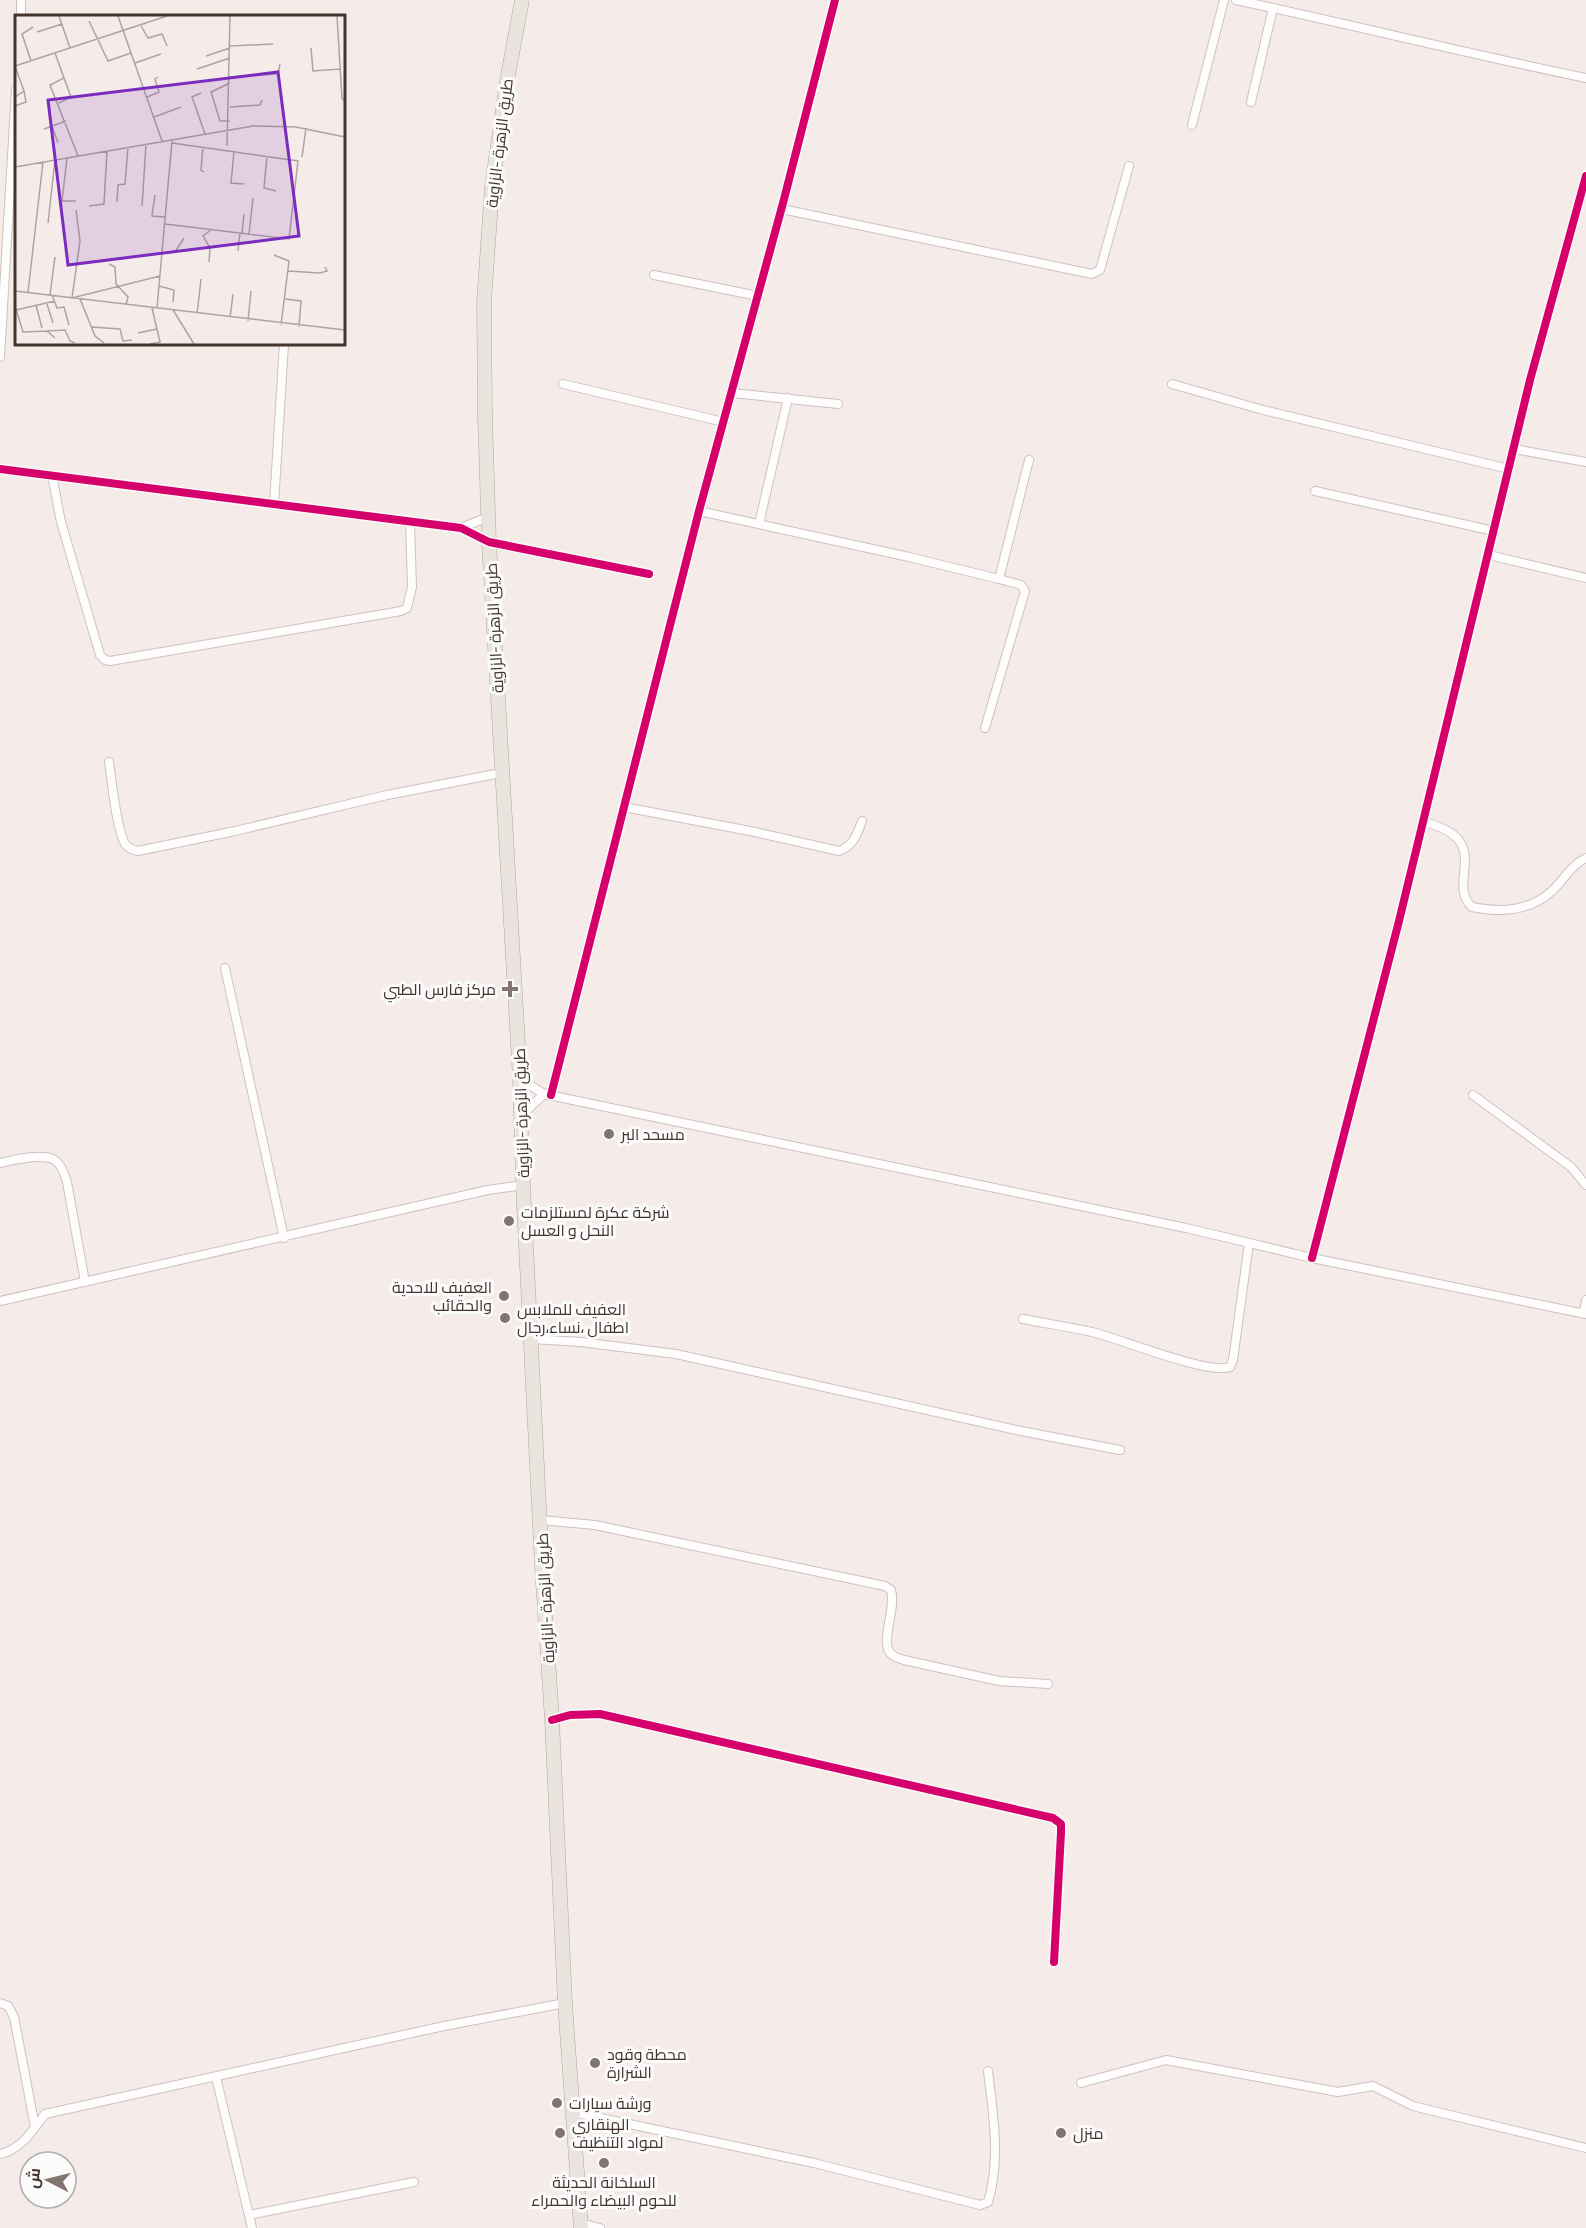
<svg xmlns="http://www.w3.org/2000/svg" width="1586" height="2228" viewBox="0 0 1586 2228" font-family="Manrope,Cairo,sans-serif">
	<rect width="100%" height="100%" fill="#f5ece9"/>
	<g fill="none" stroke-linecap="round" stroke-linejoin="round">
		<defs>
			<g id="street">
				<path d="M1236,0C1353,25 1469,54 1586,78"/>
				<path d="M21,16V0"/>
				<path d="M1251,102L1273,8"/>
				<path d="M1192,125L1224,0"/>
				<path d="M782,209L1092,274L1100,270L1129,166"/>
				<path d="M654,275L758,296"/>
				<path d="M0,357L16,89"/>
				<path d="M563,384L724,422"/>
				<path d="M1172,384L1263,410L1509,469"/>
				<path d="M732,393L838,404"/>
				<path d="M1514,449L1586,462"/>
				<path d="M0,469L461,528L489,542L649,574"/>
				<path d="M52,475L61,522L100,655L105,660L110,661L401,611L407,608L412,587L410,521"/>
				<path d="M1315,491L1494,531"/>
				<path d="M274,504L284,344"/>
				<path d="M699,511L909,557L999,579L1029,460"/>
				<path d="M759,524L788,398"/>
				<path d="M461,528L488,517"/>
				<path d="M1489,555L1586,578"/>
				<path d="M985,728L1025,591L1021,585L999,579"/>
				<path d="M109,762C112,782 116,827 125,844C128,848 133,850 138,851L235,831L387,795L501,773"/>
				<path d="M624,807L750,831L839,851C853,846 857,835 862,821"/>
				<path d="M1424,822C1496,840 1445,882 1472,907C1501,913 1530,911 1552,891C1564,880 1571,865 1586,858"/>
				<path d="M225,968L284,1238"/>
				<path d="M520,1079L544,1094L1186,1228L1312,1258L1586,1314"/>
				<path d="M551,1095L699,511L783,203L835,0"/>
				<path d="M1473,1095L1571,1167L1586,1185"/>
				<path d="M521,1116L544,1094"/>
				<path d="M0,1163C13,1160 45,1152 56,1161C62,1166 65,1175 67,1182L85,1282"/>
				<path d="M1312,1258L1399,921L1530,380L1586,176"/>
				<path d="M0,1301L488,1190L523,1185"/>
				<path d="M1584,1313L1586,1300"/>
				<path d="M1023,1319C1047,1324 1072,1327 1096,1333C1122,1340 1210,1375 1230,1367L1233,1360L1249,1243"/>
				<path d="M532,1339L581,1342L676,1354L1021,1431L1120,1450"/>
				<path d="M541,1520L595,1525L885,1586L891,1590C896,1608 883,1634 888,1649C890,1656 898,1658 904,1660L999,1681L1048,1684"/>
				<path d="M552,1720L570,1715L600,1714L1053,1818L1061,1824V1833L1054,1962"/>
				<path d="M0,2003L8,2006L14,2017L35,2127"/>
				<path d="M216,2077L252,2228"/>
				<path d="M1081,2083L1166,2060L1338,2092L1373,2086L1413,2106L1586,2148"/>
				<path d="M572,2112L814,2163L980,2205L988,2202C1001,2159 993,2114 988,2071"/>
				<path d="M0,2154C21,2150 33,2130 45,2114L444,2026L565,2003"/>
				<path d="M249,2215L414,2182"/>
				<path d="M581,2223L600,2228"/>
			</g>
			<path id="primary" d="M522,0L507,81L492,187L484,302L485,416L489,542L520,1079L523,1185L542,1567L552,1720L565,2003L581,2228"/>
		</defs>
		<use href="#street" stroke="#cdc2be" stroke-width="10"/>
		<use href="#primary" stroke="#b4a59a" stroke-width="15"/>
		<use href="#street" stroke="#fefcfc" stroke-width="8"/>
		<use href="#primary" stroke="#eae4de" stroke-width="14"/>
		<defs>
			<g id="cycleway">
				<path d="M0,469L461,528L489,542L649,574"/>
				<path d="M551,1095L699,511L783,203L835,0"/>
				<path d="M1312,1258L1399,921L1530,380L1586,176"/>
				<path d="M552,1720L570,1715L600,1714L1053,1818L1061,1824V1833L1054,1962"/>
			</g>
		</defs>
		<use href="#cycleway" stroke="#fbfbfb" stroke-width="11"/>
		<use href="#cycleway" stroke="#d6006c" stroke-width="8"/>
	</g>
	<g fill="#827570" stroke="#fbfbfb" stroke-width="2">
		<path d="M507 980h6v6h6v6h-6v6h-6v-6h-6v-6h6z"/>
		<circle cx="609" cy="1134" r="6"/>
		<circle cx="509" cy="1221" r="6"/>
		<circle cx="504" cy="1296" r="6"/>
		<circle cx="505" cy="1318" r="6"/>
		<circle cx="595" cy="2063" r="6"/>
		<circle cx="557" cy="2103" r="6"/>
		<circle cx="560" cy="2133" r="6"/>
		<circle cx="1061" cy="2133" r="6"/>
		<circle cx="604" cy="2163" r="6"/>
	</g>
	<g text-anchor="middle" stroke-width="6" stroke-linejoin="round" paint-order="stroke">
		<g font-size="16" fill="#44352f" stroke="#fbfbfb">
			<text transform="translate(499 143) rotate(-83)" y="6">طريق الزهرة -الزاوية</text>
			<text transform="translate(494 628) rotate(-93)" y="6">طريق الزهرة -الزاوية</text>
			<text transform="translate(521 1113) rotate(-92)" y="6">طريق الزهرة -الزاوية</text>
			<text transform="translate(545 1598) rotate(-93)" y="6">طريق الزهرة -الزاوية</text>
		</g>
		<g font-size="16" fill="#44352f" stroke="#fbfbfb" text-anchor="start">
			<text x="496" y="995" text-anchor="end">مركز فارس الطبي</text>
			<text x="621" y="1140">مسحد البر</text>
			<text x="521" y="1218">شركة عكرة لمستلزمات<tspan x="521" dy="18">النحل و العسل</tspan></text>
			<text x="492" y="1293" text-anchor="end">العفيف للاحدية<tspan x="492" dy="18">والحقائب</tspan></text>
			<text x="517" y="1315">العفيف للملابس<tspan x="517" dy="18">اطفال ،نساء،رجال</tspan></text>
			<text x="607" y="2060">محطة وقود<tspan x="607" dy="18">الشرارة</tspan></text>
			<text x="569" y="2109">ورشة سيارات</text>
			<text x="572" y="2130">الهنقاري<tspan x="572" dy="18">لمواد التنظيف</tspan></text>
			<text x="1073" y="2139">منزل</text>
			<text x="604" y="2188" text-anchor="middle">السلخانة الحديثة<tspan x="604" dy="18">للحوم البيضاء والحمراء</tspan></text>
		</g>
	</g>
	<g transform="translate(15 15)">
		<rect width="330" height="330" fill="#f5ece9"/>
		<path fill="none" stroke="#aea39f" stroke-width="1.5" d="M44,1L55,33M103,1L147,126M322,1L327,84L330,85M74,6L93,46L116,38M125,9L133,23L147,19L152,31M22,17L47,9M215,31L258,29M296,33L298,56L325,54M40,38L49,63L35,70L63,141M191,41L215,33M16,46L7,19L18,12M120,48L146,39M0,51L152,1M0,51L9,76L0,82M182,54L215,43M215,62L263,59L265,49M186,78L177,82L190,119M132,82L144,77L140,64L143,62M44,88L56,82L49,63M0,91L11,87L9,76M215,92L245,90L247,85M139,102L166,92M215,106H205L196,77L215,68M37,111L43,128M29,114L51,106M0,118V137M212,131L215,1M188,132L186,155L189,157M219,136L216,168L229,169M252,141L249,173L261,176M287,142L291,113M52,143L47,186H61M0,152L238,111L281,112L330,122M140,180L137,201L151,202M102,187L103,170L110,169L113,132M74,191L89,189L92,136M127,191L131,129M61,195L65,226L57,283L145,261M33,208L40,145M150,209L274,224L283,146L157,128M227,218L229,199M234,219L238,183M223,236L225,218M148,238L160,237L169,223M259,240L274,246L266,310M194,247L195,233L188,221L196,215M94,249L100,252L101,269L113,282L111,290M273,256L305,258L312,256L310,252M144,271L159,275L158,287M0,276L330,315M13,277L28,147M35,280L40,242M37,280L42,293L49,292L54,310M65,284L80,321L89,328M270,284L286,286L284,312M32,289L38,308M21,290L27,313M0,291L8,317L32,316L40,323M142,293L157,126M1,295L40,286M158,295L179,329M182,299L186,264M215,303L218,279M233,306L236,276M77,312L105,314L108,326L117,325M32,316L50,315L55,326L60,328M123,318L142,314M135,329L145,327L137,293"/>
		<path fill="#7b2cbf" fill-opacity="0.15" stroke="#7b2cbf" stroke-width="3" d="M263,57L284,221L53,250L33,85Z"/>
		<rect width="330" height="330" fill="none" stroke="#44352f" stroke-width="3"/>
	</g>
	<g transform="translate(48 2180) rotate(277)"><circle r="28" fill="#fbfbfb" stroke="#b2aca9" stroke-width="1.5"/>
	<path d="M0-4.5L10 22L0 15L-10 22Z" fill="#827570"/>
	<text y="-9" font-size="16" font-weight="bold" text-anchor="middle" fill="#44352f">ش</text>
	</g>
</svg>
